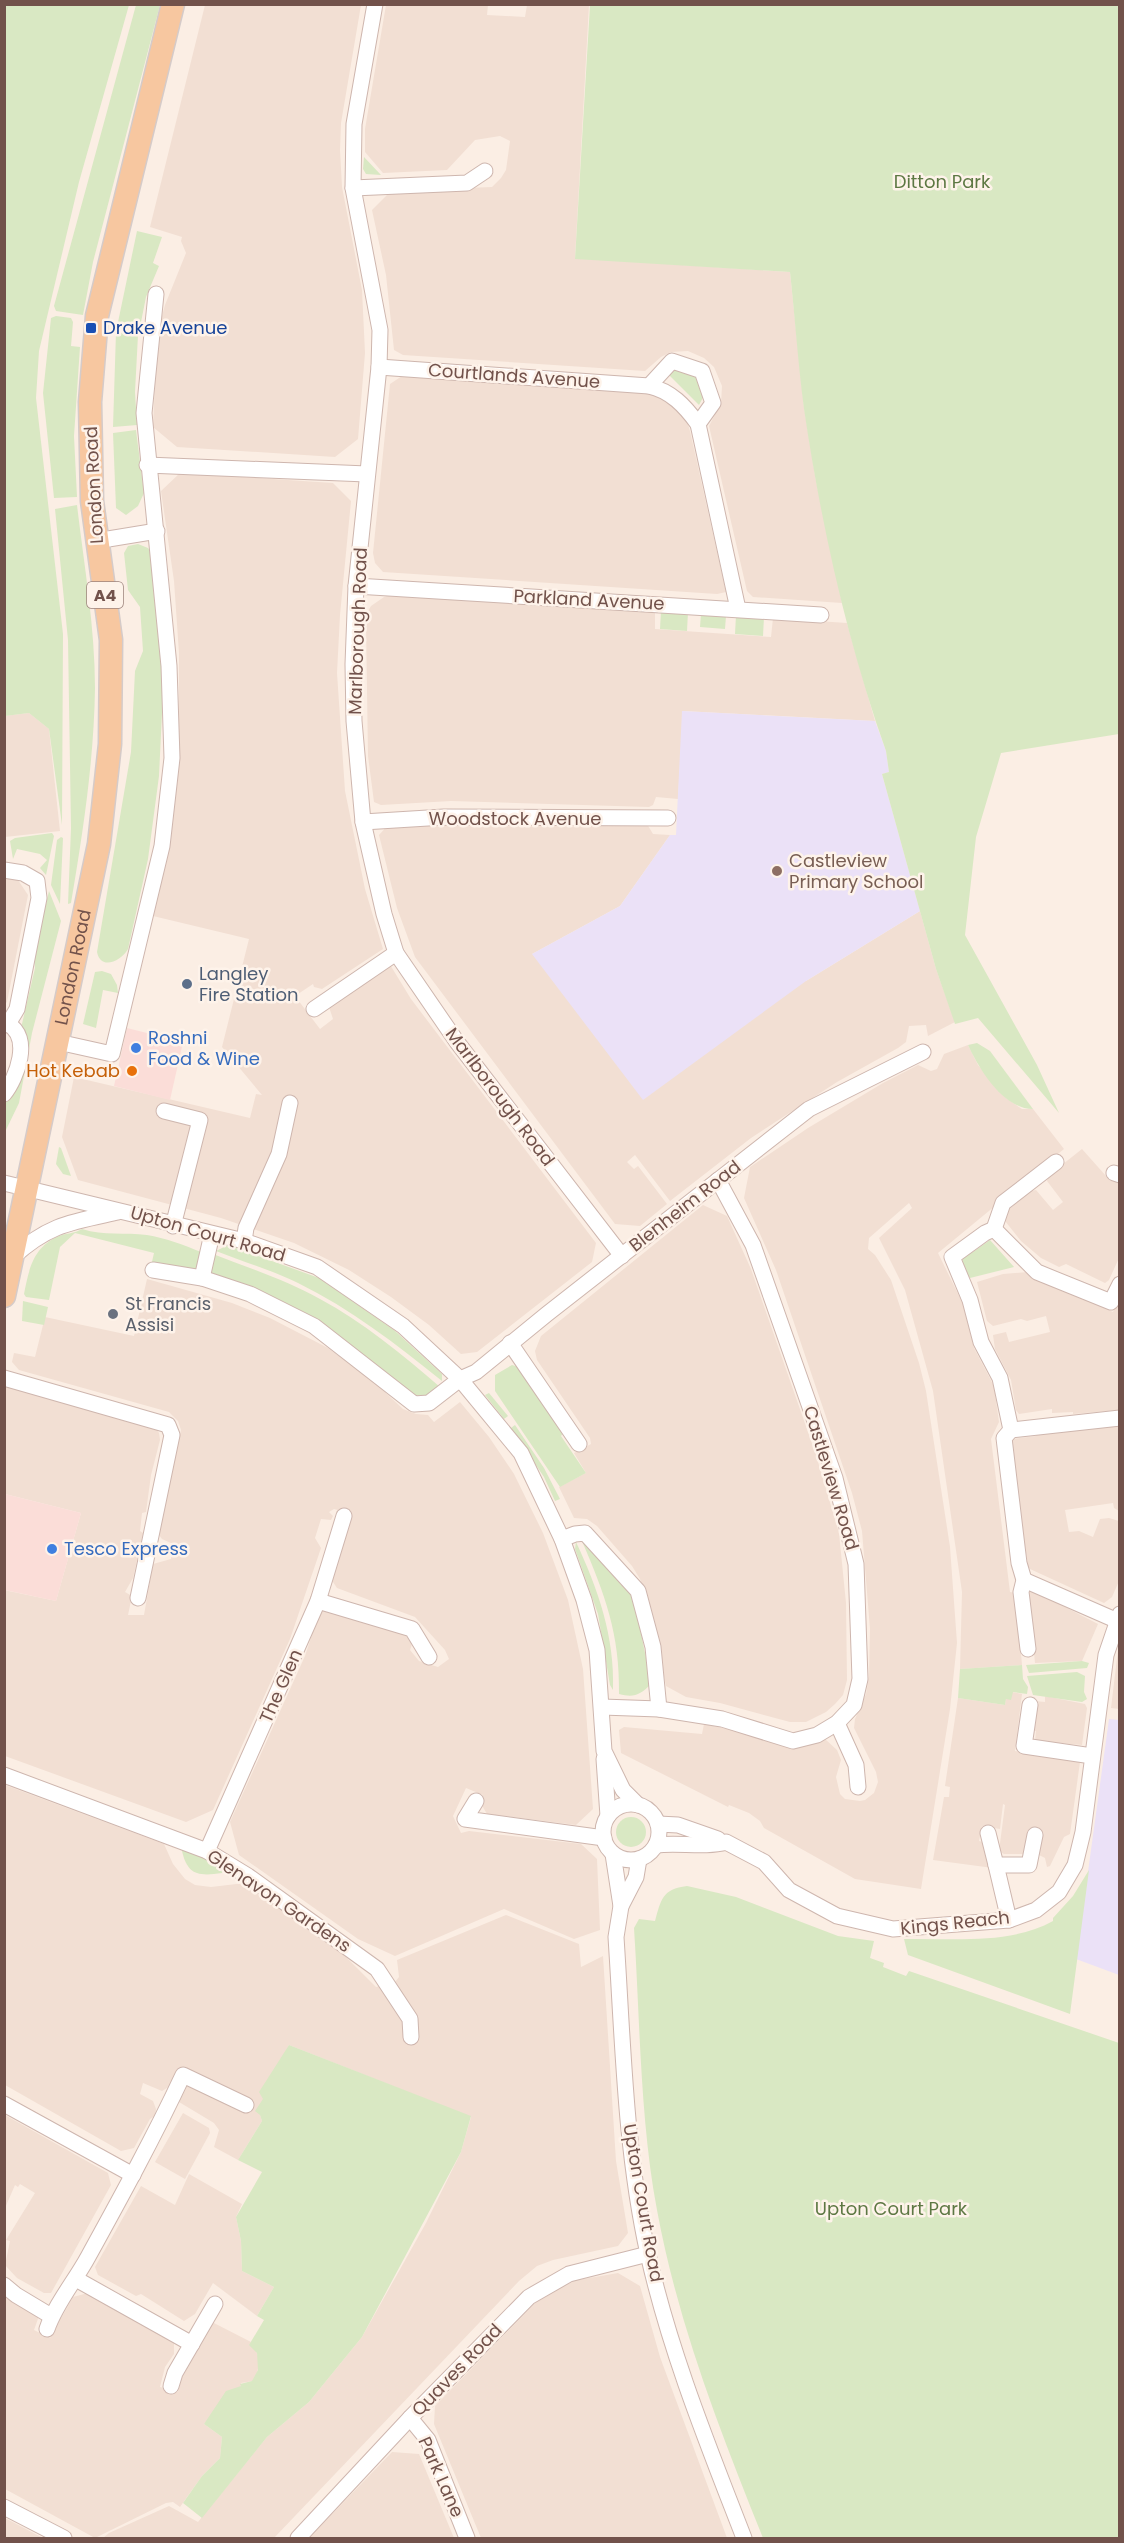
<svg xmlns="http://www.w3.org/2000/svg" width="1124" height="2543" viewBox="0 0 1124 2543" font-family="Poppins,sans-serif">
	<rect width="100%" height="100%" fill="#fbeee4"/>
	<g fill="#f2dfd3">
		<path d="M205,5H361L341,123L340,150L342,187L362,290L365,353L358,439L335,457L177,447L153,427L157,335L165,305L186,253L181,241L182,237L150,227Z"/>
		<path d="M386,5H488L487,15L525,17L527,5H589L575,258L790,272L804,407L816,481L842,603L753,597L747,591L709,426L721,403L722,386L714,367L704,358L688,351L671,352L661,357L645,371L403,355L394,350L386,275L372,210L391,191L492,187L501,178L506,170L510,141L500,136L475,140L447,170L383,173L365,152V129Z"/>
		<path d="M402,376L651,392L671,400L687,421L690,431L726,592L717,594L383,572L375,563L373,553L390,384Z"/>
		<path d="M180,473L333,483L351,501L340,615L337,673L345,791L365,889L383,949L322,989L314,987L313,984L295,996L320,1029L333,1019L329,1007L389,963L411,999L596,1243L592,1262L477,1352L461,1354L429,1325L391,1297L349,1270L294,1243L221,1218L78,1180L62,1137L74,1077L250,1118L256,1094L262,1095L222,1047L249,939L153,916L177,775L179,716V653L174,581L161,491Z"/>
		<path d="M391,595L655,611V629L771,637L773,618L847,623L875,721L683,711L678,799L656,797L653,805L649,807L451,801L381,805L374,802L368,756L366,623L367,613L371,606L384,597Z"/>
		<path d="M29,713L49,729L60,831L5,837L4,716Z"/>
		<path d="M390,823L647,824L653,834L670,835L620,906L532,954L806,981L920,911L936,969L955,1022L928,1036L926,1025L909,1026L906,1042L898,1048L837,1082L751,1138L670,1201L635,1155L627,1162L634,1169L638,1166L667,1204L640,1226L615,1224L415,957L397,908L379,835Z"/>
		<path d="M4,878L18,880L28,895L7,1002L5,1004Z"/>
		<path d="M968,1045L978,1065L1006,1098L1022,1109H1033L1064,1149L938,1253L963,1304L974,1348L994,1386L999,1422L991,1439L1010,1592L1016,1593L1022,1665L960,1669L962,1592L933,1391L905,1290L879,1238L912,1208L909,1203L869,1238L868,1249L875,1255L891,1280L919,1363L926,1391L950,1547L957,1643L950,1709L921,1889L855,1879L764,1828L760,1821L749,1813L729,1805L728,1807L621,1753L619,1730L624,1727L702,1734L704,1724L804,1746L825,1739L837,1750L841,1760L836,1777L840,1794L845,1799L860,1801L865,1800L874,1793L878,1782L876,1772L854,1728L855,1719L866,1694L869,1677L870,1629L862,1531L852,1493L776,1270L744,1198L750,1167L808,1128L883,1083L918,1065L931,1071L937,1069L944,1054Z"/>
		<path d="M1082,1149L1106,1176L1119,1180V1258L1109,1280L1105,1283L1066,1264L1059,1267L1041,1258L1021,1241L1001,1216L1031,1191L1036,1190L1053,1210L1063,1202L1047,1181L1048,1176Z"/>
		<path d="M703,1205L727,1216L751,1269L816,1455L839,1533L846,1603L847,1680L843,1695L835,1704L826,1712L806,1722H790L720,1703L686,1697L666,1686L649,1601L640,1579L632,1566L597,1526L587,1519L574,1518L559,1487L586,1473L574,1453L591,1444L590,1438L537,1360L535,1351L541,1336Z"/>
		<path d="M1028,1272L1113,1312L1119,1298V1410L1073,1414V1412L1052,1413V1409L1019,1414L1016,1410L1011,1380L995,1349L993,1335L1006,1332L1009,1342L1050,1332L1046,1316L1027,1321L1021,1319L993,1326L987,1321L977,1282L1003,1274Z"/>
		<path d="M147,1279L232,1303L270,1318L328,1348L373,1381L403,1409L416,1414L428,1415L434,1422L460,1402L489,1437L514,1474L543,1533L568,1600L583,1669L593,1809L576,1825L487,1814L480,1802L483,1795L466,1788L453,1816L461,1833L469,1831L581,1844L597,1859L600,1930L574,1939L504,1909L395,1956L358,1939L239,1855L230,1822L305,1656L320,1610L332,1604L414,1638L410,1650L419,1661L438,1667L449,1659L445,1650L415,1617L337,1588L329,1576L349,1513L334,1509L329,1512L333,1516L331,1520L321,1519L315,1538L321,1548L290,1639L213,1810L186,1822L5,1756L4,1590L56,1601L81,1513L5,1494L4,1394L7,1385L155,1427L159,1433L160,1440L151,1475L146,1512L142,1513L140,1531L143,1533L133,1578L125,1592L132,1596L128,1615H144L153,1564L171,1559L173,1544L162,1539L159,1535L181,1430L178,1421L169,1412L19,1370L12,1362L14,1353L35,1357L45,1317L134,1336Z"/>
		<path d="M1119,1418V1511L1114,1508L1113,1503L1065,1510L1069,1532L1079,1531L1093,1537L1100,1519L1109,1518L1119,1521V1581L1112,1597L1104,1603L1030,1569L1028,1566L1010,1443L1011,1439L1036,1436V1433Z"/>
		<path d="M1028,1592H1036L1098,1624L1082,1661L1035,1663Z"/>
		<path d="M1119,1642V1709L1111,1708Z"/>
		<path d="M1012,1692L1022,1694L1015,1751L1080,1762L1070,1834L1064,1837L1050,1866L1047,1867L1045,1858L1037,1854H1004L999,1851L1005,1805L1003,1804L1000,1829L982,1826L979,1841L986,1843L993,1868L933,1860L944,1797H949L950,1787L945,1786L958,1698L1005,1705L1006,1699Z"/>
		<path d="M1045,1696L1085,1704L1087,1708L1082,1745L1035,1741L1036,1731L1031,1730L1035,1701L1045,1702Z"/>
		<path d="M5,1785L164,1844L173,1864L185,1879L195,1885L211,1887L245,1883L344,1955L376,1987L395,1982L399,1977L397,1960L506,1915L579,1944L581,1967L603,1956L616,2161L628,2233L618,2246L553,2260L537,2266L519,2281L274,2538H103L109,2533L169,2506L198,2522L267,2437L309,2402L362,2337L426,2223L461,2152L471,2117L289,2045L264,2099L260,2115L262,2121L238,2160L214,2147L219,2130L214,2123L179,2102L187,2076L162,2091L143,2083L140,2094L153,2101L156,2109L155,2116L150,2119L134,2148L121,2151L5,2085Z"/>
		<path d="M183,2113L209,2128L210,2133L185,2179L155,2162Z"/>
		<path d="M5,2115L108,2173L111,2185L51,2293H44L17,2278L5,2265L10,2241L6,2240L35,2193L20,2184L18,2187L15,2185L5,2208Z"/>
		<path d="M189,2174L242,2204L236,2217L241,2241L242,2271L274,2287L257,2316L213,2283L195,2314L184,2321L141,2294L136,2296L98,2275L95,2267L141,2186L175,2205Z"/>
		<path d="M618,2273L640,2286L660,2357L727,2538H481L434,2424L435,2406L545,2293L572,2281Z"/>
		<path d="M4,2292L39,2316L34,2330L50,2338L73,2297L88,2293L171,2339L174,2343V2354L165,2367L160,2387L178,2392L180,2381L212,2322L251,2342L250,2345L256,2350L259,2361L257,2375L253,2381L241,2383V2386L204,2424L222,2437L220,2458L202,2476L180,2507L173,2502L166,2503L95,2538L5,2489Z"/>
		<path d="M392,2452L419,2454L454,2538H309Z"/>
		<path d="M4,2518H5L43,2538H5Z"/>
	</g>
	<g fill="#fbddd8">
		<path d="M127,1028L183,1042L170,1100L114,1086Z"/>
		<path d="M5,1494L81,1513L56,1601L5,1590Z"/>
	</g>
	<g fill="#ebe1f7">
		<path d="M682,711L875,721L886,751L889,772L882,774L920,911L806,981L643,1100L532,954L620,906L670,835H676Z"/>
		<path d="M1109,1719L1119,1720V1975L1076,1959Z"/>
	</g>
	<g fill="#d9e8c3">
		<path d="M4,5H129L79,182L39,351L36,398L63,634L62,825L49,729L29,713L5,716Z"/>
		<path d="M136,5H160L93,262L83,315L56,311L54,306Z"/>
		<path d="M590,5H1119V734L1001,753L976,837L965,935L1037,1065L1059,1113L978,1018L955,1024L936,969L882,774L889,772L886,751C847,641 821,524 804,409C798,363 795,318 790,272L575,259Z"/>
		<path d="M364,157L381,175L366,174L363,169Z"/>
		<path d="M137,231L162,237L153,263L159,266L146,297L140,327H117Z"/>
		<path d="M56,316L71,318L73,322L71,346L80,347L74,436L77,497L54,498L43,393L51,318Z"/>
		<path d="M116,332L138,335L135,392L137,425L113,427Z"/>
		<path d="M684,364L694,368L707,390L699,405L667,373Z"/>
		<path d="M136,430L144,493L138,506L126,515L116,508L113,433Z"/>
		<path d="M77,505C84,565 95,627 95,688C94,760 83,832 71,903L68,904L71,828L68,640L55,509Z"/>
		<path d="M138,544L148,548L154,556L159,594L163,692L159,776L148,859L128,949C121,961 101,971 97,952L131,752L135,671L143,651L140,607L128,590L124,553L128,546Z"/>
		<path d="M661,611L688,612L687,631L660,629Z"/>
		<path d="M701,614L726,616L725,629L700,627Z"/>
		<path d="M736,615L764,617L763,636L735,634Z"/>
		<path d="M52,833L54,836L46,875L40,868L47,860L40,854L17,849L13,859L10,841L15,838Z"/>
		<path d="M61,837L63,838L60,904L51,885L57,840Z"/>
		<path d="M49,891L61,921L32,1033L19,1103L5,1132V1097L35,968L34,956Z"/>
		<path d="M102,971L111,974L117,985L118,993L103,990L96,1028L83,1024L95,972Z"/>
		<path d="M977,1043L990,1051L1033,1109C1003,1109 979,1069 968,1045Z"/>
		<path d="M59,1147L61,1148L71,1176L63,1174L56,1164Z"/>
		<path d="M82,1229C104,1236 125,1232 147,1235C165,1238 184,1245 201,1252L196,1270L151,1266L154,1253L75,1233L60,1247L49,1300L26,1297L24,1294C29,1269 33,1247 59,1236C67,1233 74,1234 82,1229Z"/>
		<path d="M990,1240L1014,1267L970,1278L962,1266L963,1254L973,1252Z"/>
		<path d="M228,1245L319,1278L394,1330L442,1374V1381C396,1344 351,1309 298,1283C272,1270 243,1262 216,1251Z"/>
		<path d="M213,1254C249,1268 286,1280 320,1299C363,1322 403,1355 440,1387L435,1393L422,1397L413,1395L375,1365L212,1276L210,1270Z"/>
		<path d="M23,1301L48,1307L44,1325L22,1321Z"/>
		<path d="M512,1365L522,1368L565,1431L561,1436L586,1473L560,1487L495,1391V1375Z"/>
		<path d="M489,1393L508,1416L504,1419L485,1395Z"/>
		<path d="M515,1425L544,1468L560,1499L555,1501L544,1477L511,1428Z"/>
		<path d="M589,1540L634,1597L651,1684C640,1695 634,1698 619,1694C620,1634 605,1595 582,1541Z"/>
		<path d="M576,1542C598,1589 615,1637 613,1690L610,1685L598,1614L575,1549Z"/>
		<path d="M1082,1661L1089,1663L1087,1668L1029,1673L1026,1665Z"/>
		<path d="M1022,1665L1023,1679L1028,1687L1027,1694L1013,1692L1011,1700L1006,1699L1005,1705L958,1698L960,1669Z"/>
		<path d="M1077,1672L1085,1676L1084,1692L1087,1699L1082,1702L1033,1695L1027,1676Z"/>
		<circle cx="631" cy="1832" r="15"/>
		<path d="M181,1846L225,1869L222,1873C196,1877 186,1874 181,1846Z"/>
		<path d="M1089,1870L1070,2014L908,1955L904,1939C953,1938 1010,1945 1053,1921V1918L1073,1896Z"/>
		<path d="M687,1886L736,1897L838,1936L874,1941L870,1958L884,1963L883,1967L906,1976L909,1971L1119,2043V2538H763C720,2431 678,2324 657,2210C640,2120 640,2020 634,1928L639,1919L655,1921C661,1900 662,1889 687,1886Z"/>
		<path d="M289,2045L471,2116L461,2152L362,2337L309,2402L267,2437L202,2518L183,2503L202,2476L220,2458L222,2437L204,2424L226,2391L241,2386L240,2384L252,2381L258,2370L257,2353L249,2345L264,2320L257,2316L274,2287L242,2271L241,2241L236,2217L262,2172L238,2160L262,2121L260,2115L255,2111L263,2099L259,2092Z"/>
	</g>
	<g fill="none" stroke-linecap="round" stroke-linejoin="round">
		<defs>
			<g id="minor">
				<path d="M375,4L354,124L353,188L380,330L379,367L356,586L353,664L354,721L363,822L384,914L396,953L457,1042L622,1256"/>
				<path d="M353,188L467,183L485,171"/>
				<path d="M379,367L649,386C671,391 685,406 698,424L738,609"/>
				<path d="M649,386L672,361L702,371L713,403L698,424"/>
				<path d="M147,465L367,474"/>
				<path d="M96,541L157,531"/>
				<path d="M356,586L821,615"/>
				<path d="M363,822L444,817L668,818"/>
				<path d="M4,870L23,873L37,881L39,898L17,1009L8,1024L4,1025"/>
				<path d="M314,1009L396,953"/>
				<path d="M58,1042L112,1054L162,846L172,758L169,666L144,413L156,294"/>
				<path d="M4,1094C17,1078 32,1037 8,1024"/>
				<path d="M164,1111L200,1120L173,1226"/>
				<path d="M1114,1173L1120,1175"/>
				<path d="M4,1183L244,1241L317,1267L403,1326L460,1379L521,1453L562,1539L584,1600L597,1650L604,1751L623,1790L638,1805"/>
				<path d="M994,1229L985,1233L952,1257L970,1300L981,1342L1000,1378L1011,1430"/>
				<path d="M994,1229L1037,1272L1111,1302L1120,1284"/>
				<path d="M994,1229L1003,1203L1056,1162"/>
				<path d="M244,1241L246,1228L279,1154L290,1103"/>
				<path d="M13,1257C49,1224 72,1222 118,1212"/>
				<path d="M153,1270L202,1278L250,1294L314,1326L414,1404L429,1403L460,1379L476,1372L547,1314L809,1109L923,1052"/>
				<path d="M202,1278L212,1234"/>
				<path d="M510,1343L579,1444"/>
				<path d="M4,1378L168,1425L172,1435L138,1598"/>
				<path d="M1011,1430L1004,1438L1019,1563L1024,1580L1021,1592L1028,1649"/>
				<path d="M1011,1430L1120,1418"/>
				<path d="M562,1539L575,1534L585,1533L638,1591L653,1647L659,1709"/>
				<path d="M1024,1580L1120,1622"/>
				<path d="M318,1601L412,1629L429,1657"/>
				<path d="M1030,1705L1024,1746L1092,1756"/>
				<path d="M602,1707L659,1709L722,1719L793,1741L817,1735L837,1723L854,1705L860,1679L856,1564L835,1478L753,1245L718,1180"/>
				<path d="M837,1723L856,1765L858,1787"/>
				<path d="M604,1759L608,1816"/>
				<path d="M4,1775L207,1851L248,1876L377,1969L410,2019L411,2037"/>
				<path d="M476,1801L465,1819L604,1838"/>
				<circle cx="631" cy="1832" r="28"/>
				<path d="M658,1824L678,1825L718,1839"/>
				<path d="M988,1833L996,1865H1029L1035,1835"/>
				<path d="M656,1845C679,1842 704,1848 726,1842L764,1862L789,1890L837,1916L893,1929L1009,1920L1036,1910L1059,1892L1075,1865L1083,1832L1106,1655L1120,1614"/>
				<path d="M207,1851L318,1601L344,1516"/>
				<path d="M613,1854L621,1906L616,1937C623,2043 625,2150 648,2254C670,2352 708,2445 744,2538"/>
				<path d="M996,1865L1009,1920"/>
				<path d="M621,1906L636,1877L639,1859"/>
				<path d="M4,2104L133,2175"/>
				<path d="M76,2279L192,2344"/>
				<path d="M4,2285L16,2295L51,2316"/>
				<path d="M47,2329C56,2303 75,2281 88,2257C121,2197 154,2137 183,2075L246,2105"/>
				<path d="M171,2386L175,2373L215,2304"/>
				<path d="M410,2418L428,2440L467,2538"/>
				<path d="M4,2507L64,2538"/>
				<path d="M298,2538L410,2418L529,2297L569,2274L648,2254"/>
			</g>
			<g id="primary">
				<path id="s1" d="M4,1296L99,844L110,744L111,640L92,501L90,402L97,316L173,4"/>
			</g>
		</defs>
		<use href="#minor" stroke="#ceb6ae" stroke-width="17"/>
		<use href="#primary" stroke="#d5cbc9" stroke-width="25"/>
		<use href="#minor" stroke="#fff" stroke-width="15"/>
		<use href="#primary" stroke="#f7c7a0" stroke-width="22"/>
	</g>
	<rect fill="#1a4fb4" stroke="#fef3ea" stroke-width="2" x="85" y="322" width="12" height="12" rx="3"/>
	<circle fill="#8d6e63" stroke="#fef3ea" stroke-width="2" cx="777" cy="871" r="6"/>
	<circle fill="#5c6f8a" stroke="#fef3ea" stroke-width="2" cx="187" cy="984" r="6"/>
	<g fill="#3f7fe0" stroke="#fef3ea" stroke-width="2">
		<circle cx="136" cy="1048" r="6"/>
		<circle cx="52" cy="1549" r="6"/>
	</g>
	<circle fill="#e8710a" stroke="#fef3ea" stroke-width="2" cx="132" cy="1071" r="6"/>
	<circle fill="#6b7280" stroke="#fef3ea" stroke-width="2" cx="113" cy="1314" r="6"/>
	<g text-anchor="middle" stroke-width="5" stroke-linejoin="round" paint-order="stroke">
		<rect fill="#fef3ea" stroke="#9c827b" stroke-width="1.5" x="87" y="582" width="36" height="26" rx="4.5"/>
		<g font-size="16" font-weight="bold" fill="#72524b">
			<text x="105" y="601">A4</text>
		</g>
		<g font-size="18" fill="#5d7843" stroke="#fef3ea">
			<text x="942" y="188">Ditton Park</text>
			<text x="891" y="2215">Upton Court Park</text>
		</g>
		<g font-size="18" fill="#164399" stroke="#fef3ea" text-anchor="start">
			<text x="103" y="334">Drake Avenue</text>
		</g>
		<g font-size="18" fill="#72524b" stroke="#fef3ea">
			<text transform="translate(514 376) rotate(4)" y="6">Courtlands Avenue</text>
			<text transform="translate(94 485) rotate(-93)" y="6">London Road</text>
			<text transform="translate(589 600) rotate(3)" y="6">Parkland Avenue</text>
			<text transform="translate(358 631) rotate(-88)" y="6">Marlborough Road</text>
			<text x="515" y="825">Woodstock Avenue</text>
			<text dy="6" stroke="none"><textPath href="#s1" startOffset="336">London Road</textPath></text>
			<text transform="translate(500 1097) rotate(53)" y="6">Marlborough Road</text>
			<text transform="translate(685 1206) rotate(-38)" y="6">Blenheim Road</text>
			<text transform="translate(208 1234) rotate(16)" y="6">Upton Court Road</text>
			<text transform="translate(831 1478) rotate(73)" y="6">Castleview Road</text>
			<text transform="translate(281 1686) rotate(-66)" y="6">The Glen</text>
			<text transform="translate(279 1901) rotate(34)" y="6">Glenavon Gardens</text>
			<text transform="translate(955 1923) rotate(-6)" y="6">Kings Reach</text>
			<text transform="translate(643 2203) rotate(80)" y="6">Upton Court Road</text>
			<text transform="translate(457 2370) rotate(-46)" y="6">Quaves Road</text>
			<text transform="translate(441 2477) rotate(66)" y="6">Park Lane</text>
		</g>
		<g font-size="18" fill="#785e54" stroke="#fef3ea" text-anchor="start">
			<text x="789" y="867">Castleview<tspan x="789" dy="21">Primary School</tspan></text>
		</g>
		<g font-size="18" fill="#4e5e75" stroke="#fef3ea" text-anchor="start">
			<text x="199" y="980">Langley<tspan x="199" dy="21">Fire Station</tspan></text>
		</g>
		<g font-size="18" fill="#366cbe" stroke="#fef3ea" text-anchor="start">
			<text x="148" y="1044">Roshni<tspan x="148" dy="21">Food &amp; Wine</tspan></text>
			<text x="64" y="1555">Tesco Express</text>
		</g>
		<g font-size="18" fill="#c56008" stroke="#fef3ea" text-anchor="end">
			<text x="120" y="1077">Hot Kebab</text>
		</g>
		<g font-size="18" fill="#5b616d" stroke="#fef3ea" text-anchor="start">
			<text x="125" y="1310">St Francis<tspan x="125" dy="21">Assisi</tspan></text>
		</g>
	</g>
	<rect width="1124" height="2543" fill="none" stroke="#72524b" stroke-width="12"/>
</svg>
